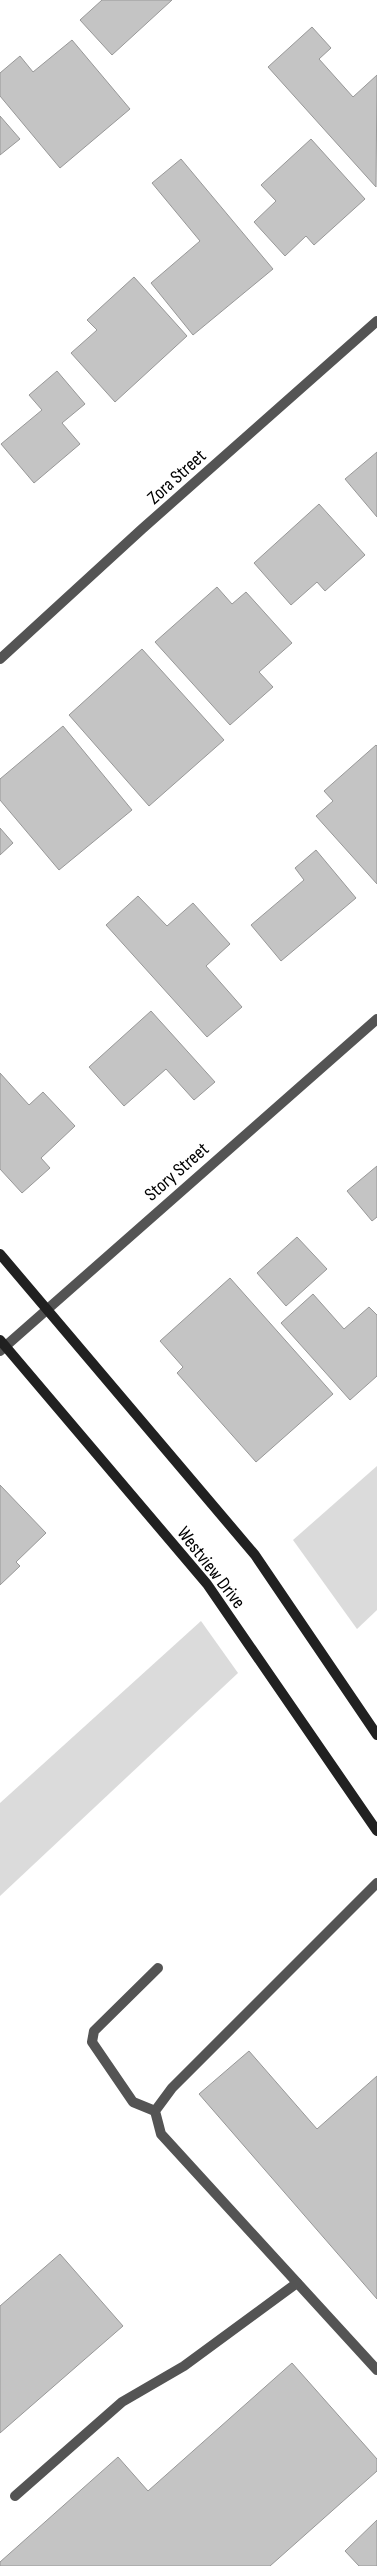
<svg xmlns="http://www.w3.org/2000/svg" width="377" height="2566" viewBox="0 0 377 2566" font-family="'Sofia Sans Condensed',sans-serif">
	<rect width="100%" height="100%" fill="#fff"/>
	<g fill="#dbdbdb">
		<path d="M377,1466V1610L357,1629L293,1540Z"/>
		<path d="M201,1621L238,1673L0,1896V1803Z"/>
	</g>
	<g fill="#c4c4c4" stroke="#989898">
		<path d="M102,0H172L112,55L80,20Z"/>
		<path d="M312,27L331,48L319,59L353,97L377,75L376,187L268,67Z"/>
		<path d="M72,40L130,109L60,168L0,96V73L20,56L33,72Z"/>
		<path d="M0,116L20,139L0,155Z"/>
		<path d="M311,139L365,199L314,245L306,236L285,256L254,222L276,201L261,185Z"/>
		<path d="M181,159L273,269L193,335L151,283L200,241L152,183Z"/>
		<path d="M134,277L187,336L115,402L71,353L97,330L87,320Z"/>
		<path d="M57,371L85,404L62,423L80,444L34,483L1,444L42,410L29,395Z"/>
		<path d="M377,452V517L345,479Z"/>
		<path d="M319,504L365,555L325,591L317,582L291,605L254,563Z"/>
		<path d="M217,587L232,604L246,592L292,643L259,672L273,687L230,725L155,642Z"/>
		<path d="M142,649L224,740L149,806L69,715Z"/>
		<path d="M63,726L132,810L59,870L0,800V779Z"/>
		<path d="M376,745L377,746V884L316,816L333,801L324,791Z"/>
		<path d="M0,828L13,843L0,855Z"/>
		<path d="M316,850L356,898L281,961L251,925L304,880L295,868Z"/>
		<path d="M138,896L167,926L193,903L230,944L206,966L242,1007L207,1037L106,925Z"/>
		<path d="M151,1011L215,1082L194,1100L166,1069L124,1106L89,1067Z"/>
		<path d="M0,1073L29,1105L43,1092L75,1126L41,1158L50,1168L22,1193L0,1169Z"/>
		<path d="M377,1166V1217L372,1221L347,1191Z"/>
		<path d="M297,1237L327,1269L286,1306L257,1273Z"/>
		<path d="M230,1278L333,1394L256,1462L177,1373L183,1367L160,1341Z"/>
		<path d="M313,1294L344,1329L369,1307L377,1315V1376L350,1400L281,1323Z"/>
		<path d="M0,1485L46,1533L16,1562L20,1566L0,1585Z"/>
		<path d="M249,2051L317,2129L377,2076V2299L199,2094Z"/>
		<path d="M60,2254L123,2326L0,2433V2306Z"/>
		<path d="M292,2363L377,2459V2471L270,2566H0V2562L118,2457L148,2491Z"/>
		<path d="M377,2520V2566H359L345,2551Z"/>
	</g>
	<g fill="none" stroke-linecap="round" stroke-linejoin="round">
		<g stroke="#545454" stroke-width="10">
			<path d="M377,1883L172,2088L155,2111L161,2134L377,2370"/>
			<path d="M155,2111L133,2102L92,2042L94,2031L158,1968"/>
			<path d="M15,2496L122,2402L184,2366L297,2283"/>
		</g>
		<g stroke="#545454" stroke-width="10">
			<path d="M0,659L142,529L377,321"/>
			<path d="M0,1351L377,1019"/>
		</g>
		<g stroke="#212121" stroke-width="10">
			<path d="M0,1254L255,1555L377,1735"/>
			<path d="M0,1340L207,1584L377,1831"/>
		</g>
	</g>
	<g text-anchor="middle" stroke-width="4" stroke-linejoin="round" paint-order="stroke">
		<g font-size="19" fill="#000" stroke="#fff">
			<text transform="translate(176 476) rotate(-42)" y="7">Zora Street</text>
			<text transform="translate(176 1171) rotate(-41)" y="7">Story Street</text>
			<text transform="translate(212 1567) rotate(52)" y="7">Westview Drive</text>
		</g>
	</g>
</svg>
